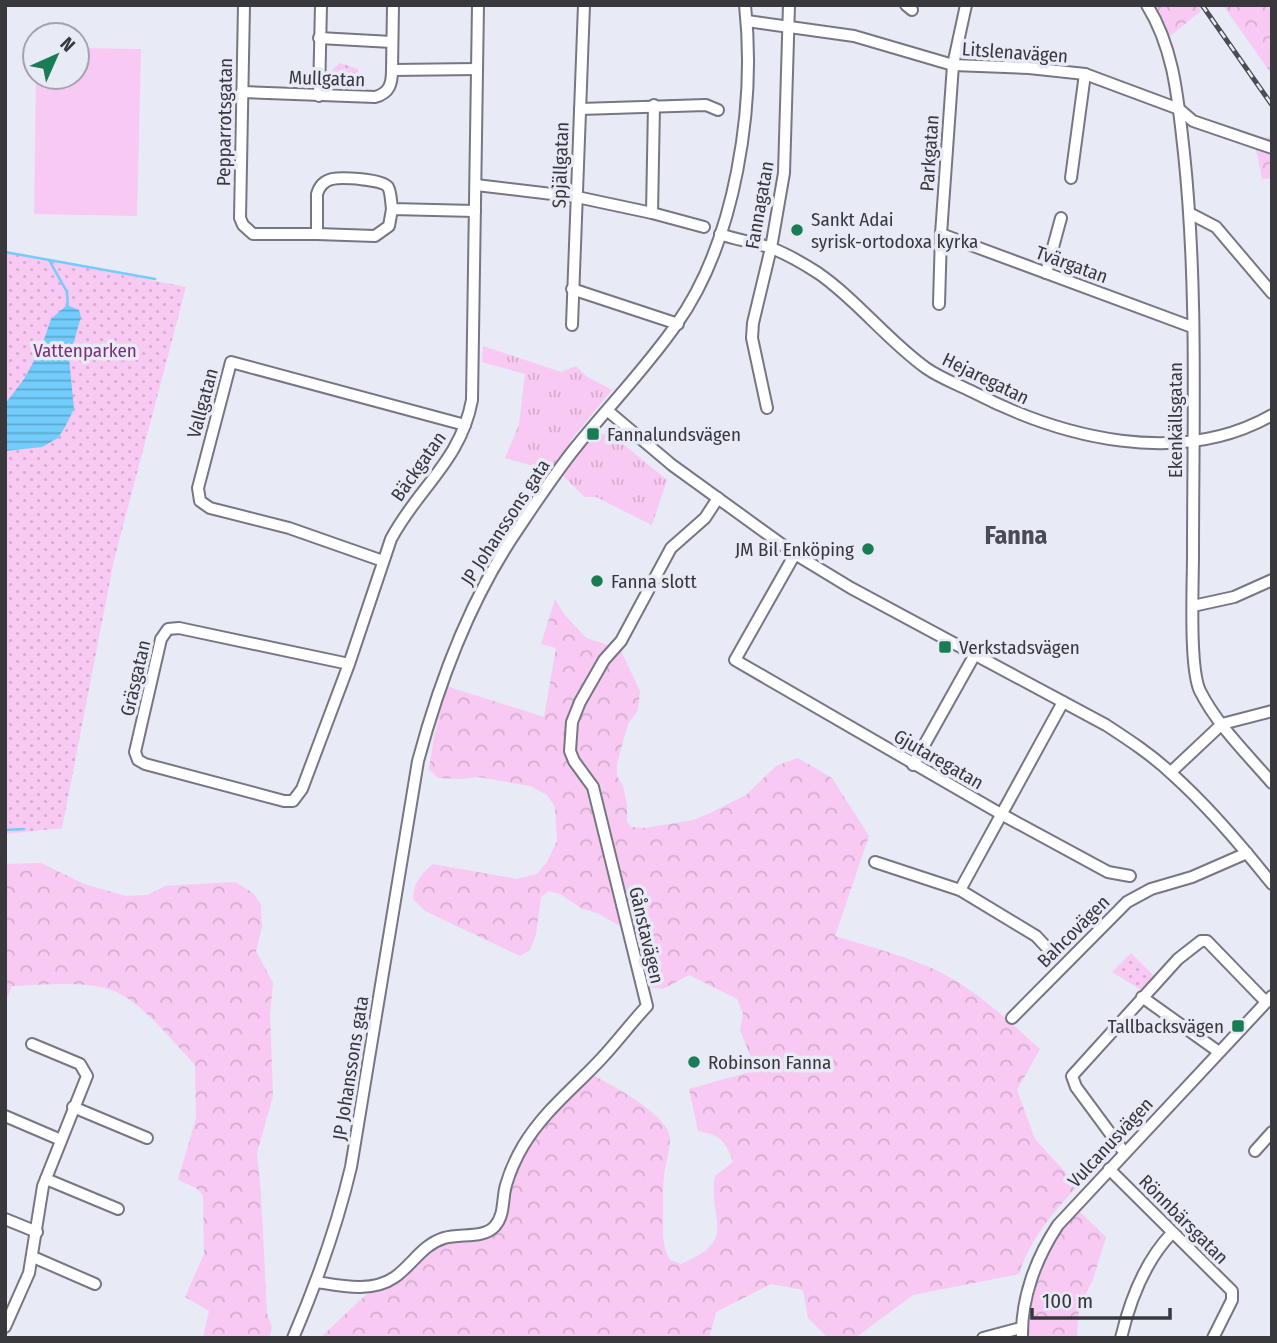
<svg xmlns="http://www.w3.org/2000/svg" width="1277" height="1343" viewBox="0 0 1277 1343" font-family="'Fira Sans Condensed',sans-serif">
	<defs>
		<pattern id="grass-tufts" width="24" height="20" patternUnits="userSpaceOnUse" patternTransform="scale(1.75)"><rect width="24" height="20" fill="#f7c9f3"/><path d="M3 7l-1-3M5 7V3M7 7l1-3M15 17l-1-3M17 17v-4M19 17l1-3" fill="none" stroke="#d4add1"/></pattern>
		<pattern id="forest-crowns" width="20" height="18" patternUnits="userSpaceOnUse" patternTransform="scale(1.75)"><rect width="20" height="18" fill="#f7c9f3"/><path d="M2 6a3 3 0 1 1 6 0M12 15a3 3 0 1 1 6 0" fill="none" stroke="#d4add1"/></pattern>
		<pattern id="park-dots" width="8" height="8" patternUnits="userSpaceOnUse" patternTransform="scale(1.75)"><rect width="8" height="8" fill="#f7c9f3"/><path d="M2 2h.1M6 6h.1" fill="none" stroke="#d4add1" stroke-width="1.8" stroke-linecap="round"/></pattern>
		<pattern id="water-rules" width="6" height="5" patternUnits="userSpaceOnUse" patternTransform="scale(1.75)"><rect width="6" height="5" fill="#73cdfc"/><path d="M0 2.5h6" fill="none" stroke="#5fa7cd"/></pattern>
	</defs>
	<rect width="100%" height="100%" fill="#e8eaf6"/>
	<g fill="url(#grass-tufts)">
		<path d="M483,346L561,372L576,366L586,376L612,390L570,441L573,445L551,471L505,458L519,425L525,374L482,362Z"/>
		<path d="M597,433L612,435L667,480L652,525L596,497H585L563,476L575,459L577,448L581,451Z"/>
	</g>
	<g fill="url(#forest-crowns)">
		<path d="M1155,5H1197L1201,11L1170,36Z"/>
		<path d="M1223,5H1272V75Z"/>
		<path d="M1272,136V178L1262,179L1255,143Z"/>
		<path d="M555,599L564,614L586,638L620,649L640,691L638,710L628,724L617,763V776L623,786L627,804V822L631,827L645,828L693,820L710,813L746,795L776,766L798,758L832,778L869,836L835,936C873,948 923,960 956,981C987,1000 1013,1025 1040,1049L1017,1090L1035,1139L1078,1186C1052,1213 1031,1238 1019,1274L913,1295L855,1338H828L808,1318L803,1290L771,1284L716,1312L709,1338H320L372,1289L430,1247L446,1242L496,1232L502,1227L507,1216L508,1189L526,1146L559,1105L593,1075C613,1086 661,1111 669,1133C671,1139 669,1149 668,1155C662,1177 663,1197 663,1219C663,1235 662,1246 670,1260L681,1264C741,1238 707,1221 715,1176L733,1162C726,1141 720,1135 698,1131L689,1089L753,1071L752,1060L740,1030L743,1014L737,999L689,975L663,989L646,987L634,934L599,914L581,908L560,894L549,891L541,897L536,934L530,950L520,956L425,911L413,899C413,883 421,874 433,864L517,879L537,874L547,862L557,841L555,807L547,795L530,786L478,777L461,779L438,778L429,769L434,737L446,686L544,717L556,648L541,644Z"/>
		<path d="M41,863L84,884L126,896L148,895L165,886L235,882L253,893L261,905L262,928L256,951L273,983L270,1014L273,1096L257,1153L261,1194L267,1313L272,1328L269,1338H203L209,1311L185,1297L204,1254L203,1195L196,1188L178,1180L196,1118L195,1065C172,1041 138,996 105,988C75,981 42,985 12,986L5,1003V864Z"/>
		<path d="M1078,1210L1106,1237L1092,1282L1079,1307L1077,1338H1027C1027,1289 1045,1246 1078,1210Z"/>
	</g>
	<g fill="url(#park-dots)">
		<path d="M340,63L358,69L360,84H332L331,71Z"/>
		<path d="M5,251L186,287L114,560L62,828L5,834Z"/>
		<path d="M1131,953L1154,976L1143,991L1112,972Z"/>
	</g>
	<path fill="#f7c9f3" d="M77,48L141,49L137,216L34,214L36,77H77Z"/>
	<path fill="url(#water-rules)" d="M67,305L79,310L81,317L69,358L74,409L65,427L58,438L42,447L5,451V404L24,379L41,348L51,319Z"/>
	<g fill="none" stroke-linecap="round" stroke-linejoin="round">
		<g stroke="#73cdfc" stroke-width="2.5">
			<path d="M5,252L155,279"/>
			<path d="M49,260L67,292L68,308"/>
			<path d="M5,830L24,829"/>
		</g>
		<defs>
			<g id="minor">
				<path d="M244,5L240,218L243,225L253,234H317"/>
				<path d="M906,5L912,10"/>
				<path d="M1147,5C1175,50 1178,102 1184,153C1198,286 1193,421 1193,555C1193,584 1189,668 1200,691C1217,725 1248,755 1272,783"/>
				<path d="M747,21L854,36L953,65L1029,68L1085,74L1179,109L1193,121L1272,148"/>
				<path d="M319,38L392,42"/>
				<path d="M392,70L393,5"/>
				<path d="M242,92L375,97C390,93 392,83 392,70L477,69"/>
				<path d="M319,96L321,5"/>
				<path d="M580,109L706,105L718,110"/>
				<path d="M1071,178L1085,74"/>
				<path d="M476,185L577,197L652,213L704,227"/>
				<path d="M392,209C391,202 391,192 388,187C382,179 342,177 332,179C324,181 319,187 317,194V234L375,236L389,226L392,209L475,211"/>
				<path d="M652,213L654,105"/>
				<path d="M1191,214L1216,227L1272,293"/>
				<path d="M720,234C736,240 755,242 771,248C787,254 804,264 818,273C857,300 887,340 926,368C940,378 957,384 973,392C1062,438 1179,468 1272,415"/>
				<path d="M941,234L1192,327"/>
				<path d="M1046,273L1061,218"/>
				<path d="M572,289L678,324"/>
				<path d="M939,304L941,234L953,65L966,5"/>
				<path d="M572,325L584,5"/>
				<path d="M767,408L752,338L753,323L771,248L784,173L789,5"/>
				<path d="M608,411L672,465L795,554L851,588L1106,725C1129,740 1152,755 1172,774C1209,807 1241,845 1272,884"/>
				<path d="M795,554L735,660L1001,814L1108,872L1130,876"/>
				<path d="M383,561L289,528L210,508L200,501L198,488L231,362L465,425"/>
				<path d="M1193,606L1234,597L1272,580"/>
				<path d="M349,664L179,628L168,629L161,639L135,752L138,760L145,764L284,801H293L302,789L349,664L391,539C418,488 461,460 472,400L478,5"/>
				<path d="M913,765L974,656"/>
				<path d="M1171,772L1222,724L1272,711"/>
				<path d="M875,862L960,890L1036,936L1051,952"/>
				<path d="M960,890L1063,702"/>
				<path d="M1142,997L1219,1052"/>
				<path d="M1012,1018L1127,902L1151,889L1192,877L1247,853"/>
				<path d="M73,1107L147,1138"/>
				<path d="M5,1116L61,1140"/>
				<path d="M1255,1151L1272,1132"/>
				<path d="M1124,1152L1076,1087L1072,1076L1178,959L1201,941H1207L1266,1002"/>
				<path d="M1109,1169L1232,1291V1300L1213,1338"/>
				<path d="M46,1179L118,1209"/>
				<path d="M5,1219L37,1232"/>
				<path d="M33,1257L95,1284"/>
				<path d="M317,1282C342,1286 372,1293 395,1277C413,1264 422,1245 444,1238C460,1233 484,1239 495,1226C505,1215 502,1198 506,1185C510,1171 516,1158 523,1146C544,1111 574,1088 601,1059C617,1042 631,1023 647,1006L593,787L574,761L570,751L572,722L580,702L604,660L621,641L671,548L705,518L718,498"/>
				<path d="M5,1327L29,1273L43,1186L87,1076L80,1064L32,1044"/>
				<path d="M293,1338C317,1282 337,1226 351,1167L418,761C440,679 470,599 518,529C536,502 555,473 576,447C609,406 646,368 676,325C736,241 756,105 745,5"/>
				<path d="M983,1338L1021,1328"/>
				<path d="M1022,1338C1021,1298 1036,1258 1058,1225L1272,996"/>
				<path d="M1121,1338C1130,1300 1145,1261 1172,1233"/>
			</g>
		</defs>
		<use href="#minor" stroke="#767782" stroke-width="14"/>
		<use href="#minor" stroke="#fff" stroke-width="10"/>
		<defs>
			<path id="rail" d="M1202,5L1272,105"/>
		</defs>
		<use href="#rail" stroke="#4c4d52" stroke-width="5"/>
		<use href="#rail" stroke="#e8eaf6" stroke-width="2.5" stroke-dasharray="8" stroke-linecap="butt"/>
	</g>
	<g fill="#197c55" stroke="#e8eaf6" stroke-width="2.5">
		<circle cx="797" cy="230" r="7"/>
		<rect x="586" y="427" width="14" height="14" rx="3.5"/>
		<circle cx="868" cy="549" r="7"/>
		<circle cx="597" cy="581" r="7"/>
		<rect x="938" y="640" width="14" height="14" rx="3.5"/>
		<rect x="1231" y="1019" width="14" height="14" rx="3.5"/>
		<circle cx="694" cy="1062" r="7"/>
	</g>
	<g text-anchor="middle" stroke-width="7" stroke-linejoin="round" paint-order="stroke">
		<g font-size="19" fill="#38383d" stroke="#e8eaf6">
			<text transform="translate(1015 52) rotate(4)" y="7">Litslenavägen</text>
			<text transform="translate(327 78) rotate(2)" y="7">Mullgatan</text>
			<text transform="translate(224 122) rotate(-89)" y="7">Pepparrotsgatan</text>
			<text transform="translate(929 153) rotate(-86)" y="7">Parkgatan</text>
			<text transform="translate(560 165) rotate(-88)" y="7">Spjällgatan</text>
			<text transform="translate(759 205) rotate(-80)" y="7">Fannagatan</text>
			<text transform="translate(1072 264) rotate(20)" y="7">Tvärgatan</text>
			<text transform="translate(986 378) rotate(26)" y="7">Hejaregatan</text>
			<text transform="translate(202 403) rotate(-75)" y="7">Vallgatan</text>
			<text transform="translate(1175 420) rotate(-90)" y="7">Ekenkällsgatan</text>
			<text transform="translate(418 466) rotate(-55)" y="7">Bäckgatan</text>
			<text transform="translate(505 522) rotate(-57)" y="7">JP Johanssons gata</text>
			<text transform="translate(135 678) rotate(-77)" y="7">Gräsgatan</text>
			<text transform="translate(939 759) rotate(30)" y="7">Gjutaregatan</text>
			<text transform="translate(1073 931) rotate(-45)" y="7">Bahcovägen</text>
			<text transform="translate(647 935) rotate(77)" y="7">Gånstavägen</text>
			<text transform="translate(350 1068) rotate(-81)" y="7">JP Johanssons gata</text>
			<text transform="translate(1110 1142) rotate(-47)" y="7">Vulcanusvägen</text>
			<text transform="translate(1184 1219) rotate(45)" y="7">Rönnbärsgatan</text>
		</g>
		<g font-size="19" fill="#38383d" stroke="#e8eaf6" text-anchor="start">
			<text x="811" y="226">Sankt Adai<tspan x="811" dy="22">syrisk-ortodoxa kyrka</tspan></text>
			<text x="607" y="441">Fannalundsvägen</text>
			<text x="854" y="556" text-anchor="end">JM Bil Enköping</text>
			<text x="611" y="588">Fanna slott</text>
			<text x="959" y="654">Verkstadsvägen</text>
			<text x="1224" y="1033" text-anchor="end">Tallbacksvägen</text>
			<text x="708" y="1069">Robinson Fanna</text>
		</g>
		<g font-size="19" fill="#7b3077" stroke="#e8eaf6">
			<text x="85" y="357">Vattenparken</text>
		</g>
		<g font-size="26" font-weight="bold" fill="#4a4b56" stroke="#e8eaf6">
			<text x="1016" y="544">Fanna</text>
		</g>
	</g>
	<rect width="1277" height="1343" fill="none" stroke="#38383d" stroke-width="14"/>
	<g transform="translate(56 56) rotate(45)"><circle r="33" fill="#e8eaf6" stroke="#a2a3ac" stroke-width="2"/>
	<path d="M0-5L12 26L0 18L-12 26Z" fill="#197c55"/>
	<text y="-10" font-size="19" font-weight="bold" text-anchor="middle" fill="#38383d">N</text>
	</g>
	<path d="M1032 1308v10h138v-10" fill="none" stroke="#38383d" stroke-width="3.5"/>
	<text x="1042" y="1308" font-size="21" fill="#38383d" stroke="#e8eaf6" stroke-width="5" paint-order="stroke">100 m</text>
</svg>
